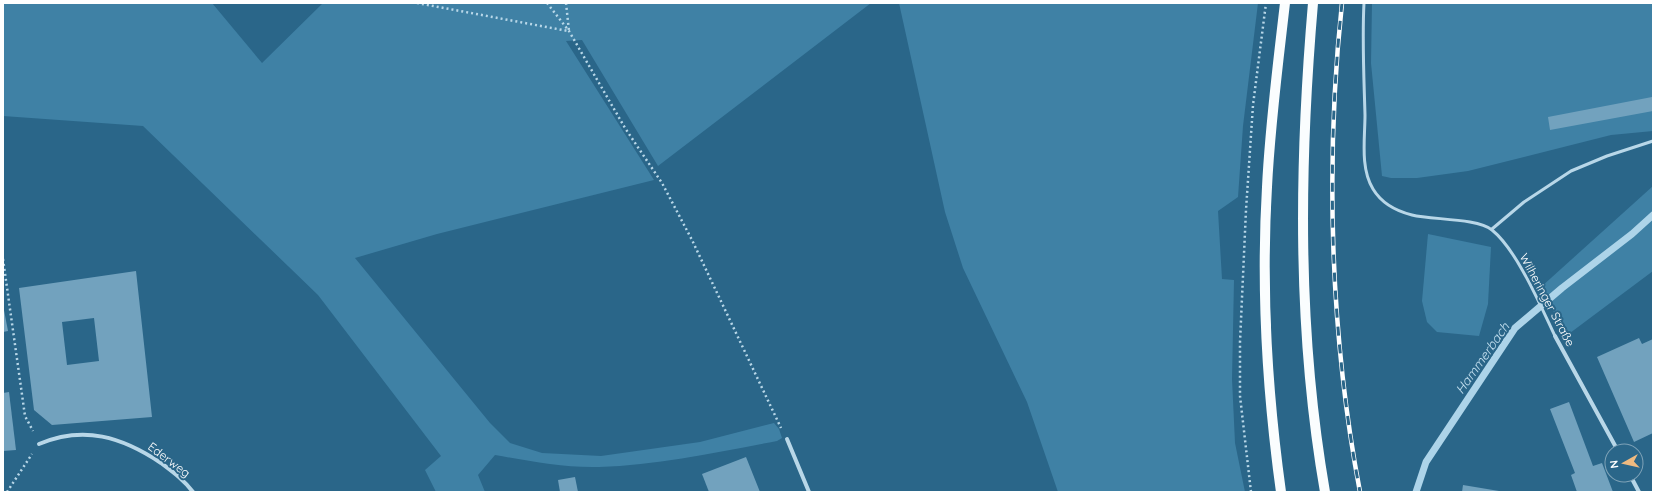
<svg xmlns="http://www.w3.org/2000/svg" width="1656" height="495" viewBox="0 0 1656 495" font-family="Quicksand,sans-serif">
	<rect width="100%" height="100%" fill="#2a6689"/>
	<g fill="#3f81a5">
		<path d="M3,3H212L262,63L323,3H871L658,166L582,40L566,41L654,180L437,234L355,258L490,423L510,443L542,453L601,456L700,442L774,423L779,429L782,438L777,441C718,452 659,465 599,467C564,468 529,461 495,455L478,475L485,492H436L425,470L441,456L318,295L143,126L3,116Z"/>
		<path d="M899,3H1258L1243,126L1238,197L1218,211L1222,279L1234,280L1232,379L1235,443L1245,492H1058L1027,402L963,268L945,212Z"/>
		<path d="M1372,3H1653V131L1611,135L1468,171L1417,178H1391L1382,176L1371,63Z"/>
		<path d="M1653,186V271L1566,336L1541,287Z"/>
		<path d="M1428,234L1491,247L1488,304L1479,336L1437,332L1427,322L1422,301Z"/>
	</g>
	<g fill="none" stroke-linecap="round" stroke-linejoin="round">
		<path stroke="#add4e9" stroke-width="7" d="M1416,492L1426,462L1515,328L1562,288L1632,234L1653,215"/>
	</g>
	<g fill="#72a2be" fill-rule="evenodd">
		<path d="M1652,97L1653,111L1550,130L1548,117Z"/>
		<path d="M136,271L152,417L52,425L34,410L19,288ZM94,318L99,361L67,365L62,322Z"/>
		<path d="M3,305L8,331L3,332Z"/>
		<path d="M1639,338L1642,344L1653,339V433L1634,442L1597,357Z"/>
		<path d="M9,392L16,450L3,451V393Z"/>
		<path d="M1569,402L1593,466L1602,463L1613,492H1577L1571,475L1575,473L1550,409Z"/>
		<path d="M746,457L760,492H709L702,474Z"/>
		<path d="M575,477L578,492H560L558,480Z"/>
		<path d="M1463,485L1499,491V492H1462Z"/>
	</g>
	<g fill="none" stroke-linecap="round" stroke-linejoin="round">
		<g stroke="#b8d7e8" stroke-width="2.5" stroke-dasharray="2 3" stroke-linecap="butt">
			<path d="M417,3L568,31"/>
			<path d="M547,3L569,31L625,128L662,183L692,240L781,428"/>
			<path d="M566,3L569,31"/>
			<path d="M3,259L25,416L33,431"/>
			<path d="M7,492L32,454"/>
			<path d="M1251,492L1240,396V342L1246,210L1253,105L1266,3"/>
		</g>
		<g stroke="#b8d7e8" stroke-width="3">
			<path d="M1364,3C1362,40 1364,78 1365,115C1365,138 1360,168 1373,189C1382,204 1396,211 1412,215C1432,220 1477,218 1492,230C1517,250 1541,307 1555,336"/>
			<path d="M1492,229L1524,202L1571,171L1607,156L1653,141"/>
		</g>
		<g stroke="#b8d7e8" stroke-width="4">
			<path d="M1555,336L1618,451"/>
			<path d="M787,439L809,492"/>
			<path d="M39,444C84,425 122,437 161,463C173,472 184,480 193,492"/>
			<path d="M1630,475L1639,492"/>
		</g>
		<g stroke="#fafdfe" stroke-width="10">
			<path d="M1313,3C1299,166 1297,331 1325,492"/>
			<path d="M1281,492C1267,391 1261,289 1267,187C1270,125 1278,64 1285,3"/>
		</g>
		<defs>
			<path id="rail" d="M1342,3C1325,162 1330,335 1360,492"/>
		</defs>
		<use href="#rail" stroke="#fff" stroke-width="4.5"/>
		<use href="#rail" stroke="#2a6689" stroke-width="3" stroke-dasharray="9" stroke-linecap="butt"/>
	</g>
	<g text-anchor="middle" stroke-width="4" stroke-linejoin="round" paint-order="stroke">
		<g font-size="12" fill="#fff" stroke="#2a6689">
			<text transform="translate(1547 300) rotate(62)" y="4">Wilheringer Straße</text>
			<text transform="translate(169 460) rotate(37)" y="4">Ederweg</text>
		</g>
		<g font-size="13" font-style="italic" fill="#c4e0f0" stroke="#2a6689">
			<text transform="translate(1482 358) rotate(-55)" y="5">Hammerbach</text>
		</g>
	</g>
	<rect width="1656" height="495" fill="none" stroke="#ffffff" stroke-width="8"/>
	<g transform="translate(1624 463) rotate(262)"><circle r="19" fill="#2a6689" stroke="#7fa3b8"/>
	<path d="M0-3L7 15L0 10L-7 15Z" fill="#efba80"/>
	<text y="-6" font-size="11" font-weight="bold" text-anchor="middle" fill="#ffffff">N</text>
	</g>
</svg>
